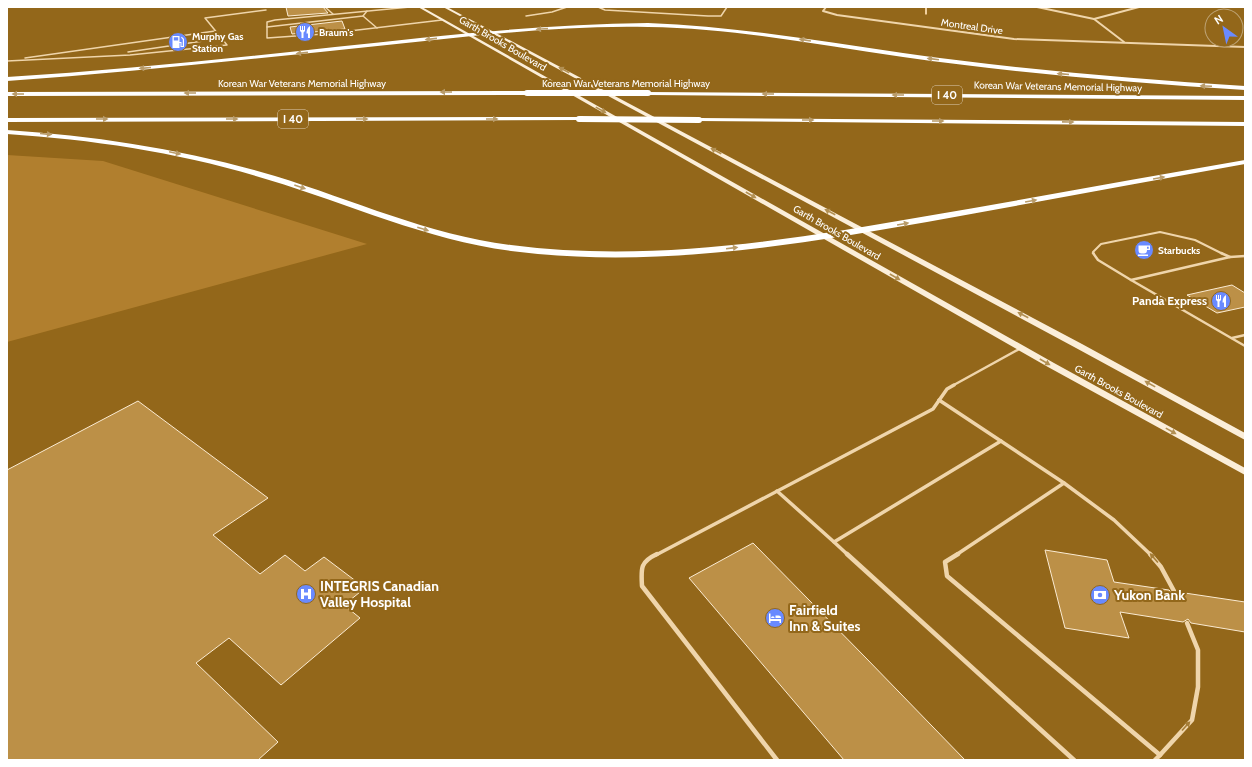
<svg xmlns="http://www.w3.org/2000/svg" width="1252" height="767" viewBox="0 0 1252 767" font-family="Cabin,sans-serif">
	<rect width="100%" height="100%" fill="#93671a"/>
	<path fill="#b17f2e" d="M7,155L103,161L367,244L7,342Z"/>
	<g fill="none" stroke-linecap="round" stroke-linejoin="round">
		<path fill="#f1d09e" fill-rule="evenodd" d="M925,7H927V14L926,15L925,14Z"/>
	</g>
	<g fill="#bc9047" stroke="#fbebd2">
		<path d="M286,7H323L328,13L288,16Z"/>
		<path d="M342,21L345,29L292,34L290,27Z"/>
		<path d="M1232,285L1245,293V307L1217,313L1187,295Z"/>
		<path d="M138,401L268,498L213,535L260,574L285,555L305,571L324,557L365,588L344,605L360,618L281,685L229,638L196,663L278,742L258,760H7V470Z"/>
		<path d="M753,543L866,658L965,760H844L689,578Z"/>
		<path d="M1045,550L1107,560L1114,582L1169,590L1174,595L1178,592L1245,602V632L1191,623L1188,619L1183,622L1120,612L1129,638L1065,628Z"/>
	</g>
	<g fill="none" stroke-linecap="round" stroke-linejoin="round">
		<g stroke="#efd5ab" stroke-width="1.5">
			<path d="M325,7L333,14"/>
			<path d="M410,7L275,20L267,22V38L324,34L442,20"/>
			<path d="M516,7H521"/>
			<path d="M598,7L605,10L708,16H721L727,7"/>
			<path d="M363,16L377,28"/>
			<path d="M526,16L552,12L567,7"/>
			<path d="M267,27L363,16L367,11"/>
			<path d="M128,52L203,41L197,34"/>
			<path d="M25,58L215,31"/>
			<path d="M7,61L130,55L227,45L205,18L266,10"/>
		</g>
		<path stroke="#efd5ab" stroke-width="2" d="M1094,254L1093,252L1101,244L1160,232L1195,240L1223,254"/>
		<g stroke="#efd5ab" stroke-width="2.5">
			<path d="M1093,253L1098,260L1131,280"/>
			<path d="M1221,253L1230,257"/>
			<path d="M1245,256L1230,257L1131,280L1245,346"/>
			<path d="M1232,338L1245,335"/>
			<path d="M952,386L1021,348"/>
		</g>
		<g stroke="#efd5ab" stroke-width="3.5">
			<path d="M939,400L1064,483L956,555"/>
			<path d="M1064,483L1114,520L1151,555"/>
			<path d="M777,491L834,542L1001,441"/>
			<path d="M834,542L848,555"/>
			<path d="M656,555L933,409L947,389L954,385"/>
		</g>
		<g stroke="#efd5ab" stroke-width="4.5">
			<path d="M657,554C640,562 641,568 642,586L777,760"/>
			<path d="M847,554L1074,760"/>
			<path d="M958,554L945,562L947,576L1160,755L1155,760"/>
			<path d="M1150,554L1161,567L1174,591"/>
			<path d="M1160,755L1192,720L1198,687V650L1187,623"/>
		</g>
		<g stroke="#efd5ab" stroke-width="2">
			<path d="M826,7L823,11L837,15L1014,39L1245,47"/>
			<path d="M1037,7L1094,19L1124,42"/>
			<path d="M1094,19L1139,7"/>
		</g>
		<g fill="#fbeed9" fill-rule="evenodd">
			<path d="M418,7H422L1054,363L1245,468V475L1048,367Z"/>
			<path d="M443,7H447L1082,344L1245,433V440L1076,348Z"/>
		</g>
		<g fill="#fff" fill-rule="evenodd">
			<path d="M648,23C734,26 818,41 903,53C1016,69 1131,79 1245,86V90C1131,83 1016,73 903,57C818,45 734,28 648,27C561,25 474,36 387,45C260,58 134,72 7,81V77C117,70 226,59 335,47C439,36 543,24 648,23Z"/>
			<path d="M7,92L527,91L530,93L527,95L7,96Z"/>
			<path d="M646,92L1245,96V100L648,95L645,93Z"/>
			<path d="M579,117L581,118V120L7,122V118Z"/>
			<path d="M699,118L1245,122V126L697,121V119Z"/>
			<path d="M7,130C98,136 187,150 275,176C353,200 429,235 511,245C650,263 790,240 927,216C1033,198 1139,178 1245,160V164C1139,183 1033,203 927,222C790,246 650,269 511,251C427,240 349,204 269,180C183,153 96,140 7,134Z"/>
		</g>
		<g stroke="#fff" stroke-width="6">
			<path d="M527,93H648"/>
			<path d="M579,119L699,120"/>
		</g>
	</g>
	<defs><path id="oneway-solid" d="M-6-.8H1V-3.2L6.5 0L1 3.2V.8H-6Z"/></defs>
	<g fill="#b99c6a">
		<use href="#oneway-solid" transform="translate(542 29) rotate(176)"/>
		<use href="#oneway-solid" transform="translate(431 39) rotate(174)"/>
		<use href="#oneway-solid" transform="translate(805 40) rotate(-171)"/>
		<use href="#oneway-solid" transform="translate(302 53) rotate(174)"/>
		<use href="#oneway-solid" transform="translate(933 59) rotate(-173)"/>
		<use href="#oneway-solid" transform="translate(145 68) rotate(175)"/>
		<use href="#oneway-solid" transform="translate(1063 74) rotate(-175)"/>
		<use href="#oneway-solid" transform="translate(1206 86) rotate(-177)"/>
		<use href="#oneway-solid" transform="translate(446 92) rotate(180)"/>
		<use href="#oneway-solid" transform="translate(190 93) rotate(180)"/>
		<use href="#oneway-solid" transform="translate(18 94) rotate(180)"/>
		<use href="#oneway-solid" transform="translate(768 94) rotate(-180)"/>
		<use href="#oneway-solid" transform="translate(898 95) rotate(-180)"/>
		<use href="#oneway-solid" transform="translate(102 119)"/>
		<use href="#oneway-solid" transform="translate(232 119)"/>
		<use href="#oneway-solid" transform="translate(362 119)"/>
		<use href="#oneway-solid" transform="translate(492 119)"/>
		<use href="#oneway-solid" transform="translate(808 120)"/>
		<use href="#oneway-solid" transform="translate(938 121)"/>
		<use href="#oneway-solid" transform="translate(1068 122) rotate(1)"/>
		<use href="#oneway-solid" transform="translate(46 134) rotate(5)"/>
		<use href="#oneway-solid" transform="translate(175 153) rotate(12)"/>
		<use href="#oneway-solid" transform="translate(1159 178) rotate(-10)"/>
		<use href="#oneway-solid" transform="translate(300 187) rotate(19)"/>
		<use href="#oneway-solid" transform="translate(1031 201) rotate(-10)"/>
		<use href="#oneway-solid" transform="translate(903 224) rotate(-10)"/>
		<use href="#oneway-solid" transform="translate(423 229) rotate(17)"/>
		<use href="#oneway-solid" transform="translate(732 248) rotate(-7)"/>
	</g>
	<g fill="#b29053">
		<use href="#oneway-solid" transform="translate(564 70) rotate(-152)"/>
		<use href="#oneway-solid" transform="translate(601 110) rotate(29)"/>
		<use href="#oneway-solid" transform="translate(716 151) rotate(-152)"/>
		<use href="#oneway-solid" transform="translate(751 195) rotate(30)"/>
		<use href="#oneway-solid" transform="translate(830 212) rotate(-152)"/>
		<use href="#oneway-solid" transform="translate(895 277) rotate(30)"/>
		<use href="#oneway-solid" transform="translate(1023 315) rotate(-152)"/>
		<use href="#oneway-solid" transform="translate(1045 362) rotate(30)"/>
		<use href="#oneway-solid" transform="translate(1150 384) rotate(-151)"/>
		<use href="#oneway-solid" transform="translate(1171 431) rotate(29)"/>
	</g>
	<g fill="#a57d37">
		<use href="#oneway-solid" transform="translate(1154 558) rotate(-131)"/>
		<use href="#oneway-solid" transform="translate(1186 726) rotate(-48)"/>
	</g>
	<defs>
		<symbol id="restaurant-disc" viewBox="-11 -11 22 22"><circle r="9.5" fill="#698aff" stroke="#93671a"/><path d="M-5-6h1v4h1v-4h1v4h1v-4h1v5L-1.5 .5V6h-2V.5L-5-1ZM5-6V6H3V1.5H1.5Q1.5-4 5-6Z" fill="#fff"/></symbol>
		<symbol id="fuel-disc" viewBox="-11 -11 22 22"><circle r="9.5" fill="#698aff" stroke="#93671a"/><path d="M-5.5-6h7V0h2V4h1.3V-2.5L3-4.5l.8-.8L6-3V5H2.5V1h-1V6h-7ZM-4.2-4.7v3.2H.2V-4.7Z" fill="#fff"/></symbol>
		<symbol id="cafe-disc" viewBox="-11 -11 22 22"><circle r="9.5" fill="#698aff" stroke="#93671a"/><path d="M-5.5-4.5H6V0H3Q3 3.5 0 3.5H-2.5Q-5.5 3.5-5.5 0ZM3-3.2v2h1.7v-2ZM-6 4.5H4V6H-6Z" fill="#fff"/></symbol>
		<symbol id="hospital-disc" viewBox="-11 -11 22 22"><circle r="9.5" fill="#698aff" stroke="#93671a"/><path d="M-5-5h3v3.5h4V-5h3V5h-3V1.5h-4V5h-3Z" fill="#fff"/></symbol>
		<symbol id="bank-disc" viewBox="-11 -11 22 22"><circle r="9.5" fill="#698aff" stroke="#93671a"/><path d="M-6-4H6V4H-6ZM0-2.3a2.3 2.3 0 1 0 0 4.6a2.3 2.3 0 1 0 0-4.6Z" fill="#fff"/></symbol>
		<symbol id="hotel-disc" viewBox="-11 -11 22 22"><circle r="9.5" fill="#698aff" stroke="#93671a"/><path d="M-6-4.5h1.5V1H6V5H4.5V3h-9V5H-6ZM-4 0a1.8 1.8 0 1 1 3.6 0ZM.5 0V-2.5h3Q6-2.5 6 0Z" fill="#fff"/></symbol>
	</defs>
	<g fill-rule="evenodd">
		<use href="#restaurant-disc" x="294" y="21" width="22" height="22"/>
		<use href="#fuel-disc" x="167" y="31" width="22" height="22"/>
		<use href="#cafe-disc" x="1133" y="239" width="22" height="22"/>
		<use href="#restaurant-disc" x="1210" y="290" width="22" height="22"/>
		<use href="#hospital-disc" x="295" y="583" width="22" height="22"/>
		<use href="#bank-disc" x="1089" y="584" width="22" height="22"/>
		<use href="#hotel-disc" x="764" y="607" width="22" height="22"/>
	</g>
	<g text-anchor="middle" stroke-width="4" stroke-linejoin="round" paint-order="stroke">
		<g font-size="10" fill="#fff" stroke="#93671a">
			<text transform="translate(972 26) rotate(8)" y="4">Montreal Drive</text>
			<text transform="translate(503 43) rotate(30)" y="4">Garth Brooks Boulevard</text>
			<text x="302" y="87">Korean War Veterans Memorial Highway</text>
			<text x="626" y="87">Korean War Veterans Memorial Highway</text>
			<text transform="translate(1058 86) rotate(1)" y="4">Korean War Veterans Memorial Highway</text>
			<text transform="translate(837 232) rotate(30)" y="4">Garth Brooks Boulevard</text>
			<text transform="translate(1119 391) rotate(29)" y="4">Garth Brooks Boulevard</text>
		</g>
		<g font-size="10" font-weight="bold" fill="#fff" stroke="#93671a" text-anchor="start">
			<text x="319" y="36">Braum's</text>
			<text x="192" y="40">Murphy Gas<tspan x="192" dy="12">Station</tspan></text>
			<text x="1158" y="254">Starbucks</text>
		</g>
		<g fill="#93671a" stroke="#dfd1ba" stroke-width="1">
			<rect x="932" y="86" width="30" height="18" rx="3"/>
			<rect x="278" y="110" width="30" height="18" rx="3"/>
		</g>
		<g font-size="11" font-weight="bold" fill="#fff">
			<text x="947" y="99">I 40</text>
			<text x="293" y="123">I 40</text>
		</g>
		<g font-size="12" font-weight="bold" fill="#fff" stroke="#93671a" text-anchor="end">
			<text x="1207" y="305">Panda Express</text>
		</g>
		<g font-size="14" font-weight="bold" fill="#fff" stroke="#93671a" text-anchor="start">
			<text x="320" y="591">INTEGRIS Canadian<tspan x="320" dy="16">Valley Hospital</tspan></text>
			<text x="1114" y="600">Yukon Bank</text>
			<text x="789" y="615">Fairfield<tspan x="789" dy="16">Inn &amp; Suites</tspan></text>
		</g>
	</g>
	<rect width="1252" height="767" fill="none" stroke="#ffffff" stroke-width="16"/>
	<g transform="translate(1224 28) rotate(327)"><circle r="19" fill="#93671a" stroke="#bea476"/>
	<path d="M0-3L7 15L0 10L-7 15Z" fill="#698aff"/>
	<text y="-6" font-size="11" font-weight="bold" text-anchor="middle" fill="#ffffff">N</text>
	</g>
</svg>
